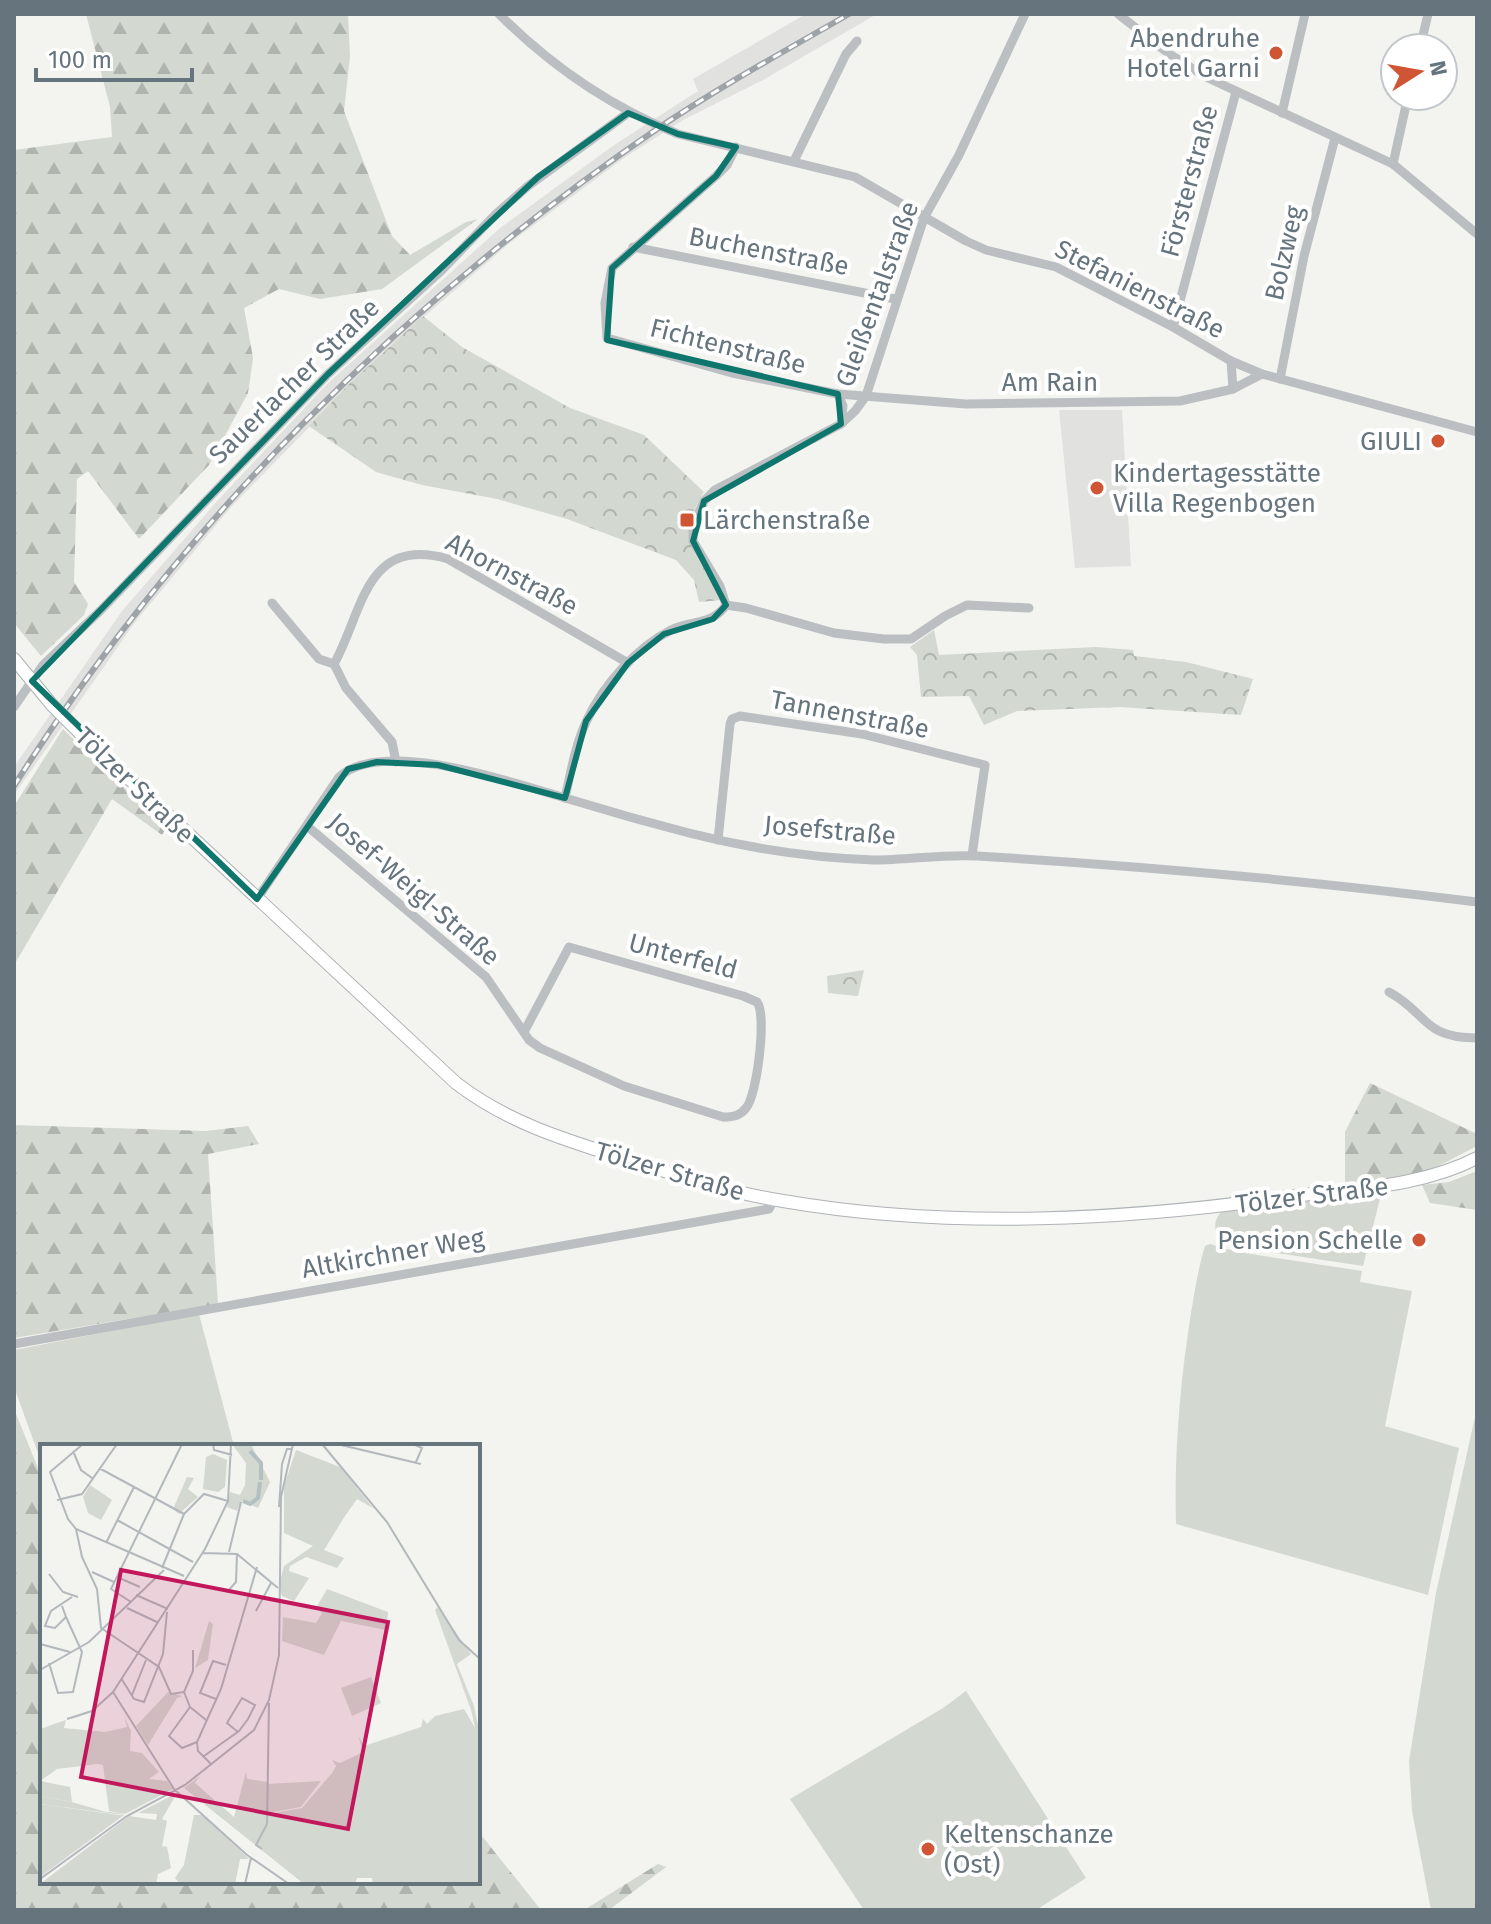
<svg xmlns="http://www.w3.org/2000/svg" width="1491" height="1924" viewBox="0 0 1491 1924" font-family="'Fira Sans',sans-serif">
	<defs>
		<pattern id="forest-firs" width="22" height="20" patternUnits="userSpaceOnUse" patternTransform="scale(2)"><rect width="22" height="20" fill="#d3d8d0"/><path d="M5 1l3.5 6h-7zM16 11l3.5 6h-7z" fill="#afb4ae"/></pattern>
		<pattern id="park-crowns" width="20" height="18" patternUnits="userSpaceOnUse" patternTransform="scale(2)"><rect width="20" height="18" fill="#d3d8d0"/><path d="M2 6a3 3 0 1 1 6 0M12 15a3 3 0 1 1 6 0" fill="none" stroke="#afb4ae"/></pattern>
	</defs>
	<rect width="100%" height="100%" fill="#f3f3f0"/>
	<g fill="#e1e2e0">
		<path d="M806,14H877L763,80L683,120L624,158L511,242L384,351L231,507L136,621L14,795V767L122,611L219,499L326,385L500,228L614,145L698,91L693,79Z"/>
		<path d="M1059,410H1122L1131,566L1075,568Z"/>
	</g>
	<g fill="#d3d8d0">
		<path d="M1382,1191L1363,1266L1243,1248L1221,1242C1214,1230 1212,1221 1223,1210Z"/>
		<path d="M1210,1244L1238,1252L1362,1271L1360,1282L1412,1291L1385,1426L1459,1448L1428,1595L1176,1524C1174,1454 1180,1382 1191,1313C1195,1291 1198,1268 1205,1246Z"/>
		<path d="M199,1314L234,1446H42V1464L14,1387V1350Z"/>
		<path d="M1477,1408V1910H1431L1412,1811L1409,1761L1436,1593Z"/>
		<path d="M966,1691L1086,1878L1036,1910H864L790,1799L943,1708Z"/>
	</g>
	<g fill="url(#forest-firs)">
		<path d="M86,14H348L350,56L344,111L392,236L410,255L466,222L478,219L382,289L320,299L279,289L244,308L253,358L248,393L209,465L139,539L88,471L77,479L74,582L88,604L84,615L41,656L14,623V150L112,137L110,107Z"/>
		<path d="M63,729L166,828L162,835L112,799L14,965V806Z"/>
		<path d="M1370,1083L1477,1134V1146L1423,1174L1345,1185V1132Z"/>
		<path d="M14,1125L206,1131L248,1126L259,1144L208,1154L218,1304L14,1338Z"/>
		<path d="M1477,1171V1210L1430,1203L1422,1185L1449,1182Z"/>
		<path d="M14,1409L42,1478V1882H478V1831L541,1910H14Z"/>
		<path d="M658,1864L666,1867L609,1910H584Z"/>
	</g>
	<g fill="url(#park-crowns)">
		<path d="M423,316L462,347L570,408L644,435L704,492C673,543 699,553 722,600L699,602L694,580L676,560L567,519L497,499L422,485L376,472L309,426L348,385Z"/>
		<path d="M934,630L939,655L1096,647L1133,650L1134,656L1186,662L1253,679L1241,715L1120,707L1017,711L984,725L969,696L921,697L917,655L910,647Z"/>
		<path d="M864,970L858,996L828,993L827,976Z"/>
	</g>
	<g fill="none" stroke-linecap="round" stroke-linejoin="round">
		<defs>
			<g id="secondary">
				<path d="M14,659L52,705"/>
				<path d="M80,733L456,1083C509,1124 569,1141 632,1161C681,1176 732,1193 783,1201C952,1230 1127,1220 1295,1196C1357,1188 1420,1187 1477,1158"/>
			</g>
		</defs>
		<use href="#secondary" stroke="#aeb3b6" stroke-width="14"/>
		<g stroke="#bbbfc2" stroke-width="9">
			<path d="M499,14C550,65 611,107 678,134L855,177L966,241L986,250L1056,267L1173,327L1231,361L1262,374L1477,432"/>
			<path d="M1118,14L1168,53L1206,77L1393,164L1477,234"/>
			<path d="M1420,48L1428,14"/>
			<path d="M1282,113L1305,14"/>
			<path d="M736,147L727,165L716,176L612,268L605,303L607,338L732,373L838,394L966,404L1180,401L1233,389L1262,374"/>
			<path d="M794,161L846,54L857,41"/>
			<path d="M1393,164L1408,96"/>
			<path d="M633,247L895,299"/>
			<path d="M1173,327L1236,92"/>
			<path d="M1231,361L1233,389"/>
			<path d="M1280,379L1304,256L1335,138"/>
			<path d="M838,394L843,406L841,424"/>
			<path d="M272,603L319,659L334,664"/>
			<path d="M726,605L720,586L693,541V526L704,501L715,490L841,424L855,411L866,396L924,218L959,155L1025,14"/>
			<path d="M726,605L746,608L834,633L884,639H911L945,616L967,605L1029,608"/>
			<path d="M14,707L43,665L100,611L328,374L440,272L496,214L528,186L628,113"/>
			<path d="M396,762L392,742L346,688L334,664C363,612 365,535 448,559L628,663"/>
			<path d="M565,798C571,772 575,745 587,720C603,685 637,647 671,630C691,620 713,625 726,605"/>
			<path d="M307,826L486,977L529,1040L540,1048L624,1086L723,1117C733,1117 740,1116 746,1108C757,1096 767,1015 757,1002L743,996L569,947L524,1032"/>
			<path d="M718,840L730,724L732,719L740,716L862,734L985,765L972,855"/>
			<path d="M257,899L339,777C384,736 520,785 572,800C611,812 650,823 689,833C748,848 813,858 874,860C908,860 943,854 977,856C1144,866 1311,881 1477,902"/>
			<path d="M1389,992C1428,1013 1422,1038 1477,1038"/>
			<path d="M14,1344L769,1209L774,1200"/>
		</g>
		<use href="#secondary" stroke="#fff" stroke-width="12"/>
		<defs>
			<path id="rail" d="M14,786C179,525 402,303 657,129C719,87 785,51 849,14"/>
		</defs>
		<use href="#rail" stroke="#9da3a7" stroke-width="6"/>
		<use href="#rail" stroke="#fff" stroke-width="3" stroke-dasharray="9" stroke-linecap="butt"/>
		<defs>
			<path id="secondary-bridge" d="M52,705L80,733"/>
		</defs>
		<use href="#secondary-bridge" stroke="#aeb3b6" stroke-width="14" stroke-linecap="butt"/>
		<use href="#secondary-bridge" stroke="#fff" stroke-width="12"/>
	</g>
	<path fill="none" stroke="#0f766e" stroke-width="6" stroke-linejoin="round" d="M628,113L678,134L736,147L716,176L612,268L607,340L838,394L841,424L704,501L693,541L726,605L713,619L664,634L628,663L586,721L565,798L438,765L377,762L348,769L257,899L32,681L328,374L538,177Z"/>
	<g fill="#cf5534" stroke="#fff" stroke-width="3">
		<circle cx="1276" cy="53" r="8"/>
		<circle cx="1438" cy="441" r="8"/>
		<circle cx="1097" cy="488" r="8"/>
		<rect x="679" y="512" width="16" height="16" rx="4"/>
		<circle cx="1419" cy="1240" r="8"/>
		<circle cx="928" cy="1849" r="8"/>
	</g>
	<g text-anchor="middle" stroke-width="8" stroke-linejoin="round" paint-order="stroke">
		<g font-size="26" fill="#66747e" stroke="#fff" text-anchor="end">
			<text x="1260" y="47">Abendruhe<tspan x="1260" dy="30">Hotel Garni</tspan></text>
			<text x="1422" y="450">GIULI</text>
			<text x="1113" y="482" text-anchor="start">Kindertagesstätte<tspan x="1113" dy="30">Villa Regenbogen</tspan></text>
			<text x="703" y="529" text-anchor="start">Lärchenstraße</text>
			<text x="1403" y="1249">Pension Schelle</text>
			<text x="944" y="1843" text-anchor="start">Keltenschanze<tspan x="944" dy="30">(Ost)</tspan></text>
		</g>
		<g font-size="26" fill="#66747e" stroke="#fff">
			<text transform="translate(1189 181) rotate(-75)" y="9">Försterstraße</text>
			<text transform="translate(769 251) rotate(11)" y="9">Buchenstraße</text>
			<text transform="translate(1284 253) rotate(-77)" y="9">Bolzweg</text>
			<text transform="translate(1140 289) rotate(27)" y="9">Stefanienstraße</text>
			<text transform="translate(877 294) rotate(-70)" y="9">Gleißentalstraße</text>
			<text transform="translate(728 346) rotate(14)" y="9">Fichtenstraße</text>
			<text transform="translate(294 381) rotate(-44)" y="9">Sauerlacher Straße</text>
			<text x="1050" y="391">Am Rain</text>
			<text transform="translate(512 574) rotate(28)" y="9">Ahornstraße</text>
			<text transform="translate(850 714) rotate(11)" y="9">Tannenstraße</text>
			<text transform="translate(135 785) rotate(44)" y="9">Tölzer Straße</text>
			<text transform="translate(830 830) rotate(5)" y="9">Josefstraße</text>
			<text transform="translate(414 889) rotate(41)" y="9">Josef-Weigl-Straße</text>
			<text transform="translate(683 956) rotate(15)" y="9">Unterfeld</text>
			<text transform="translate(670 1171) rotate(16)" y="9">Tölzer Straße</text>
			<text transform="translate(1312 1195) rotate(-7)" y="9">Tölzer Straße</text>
			<text transform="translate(393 1253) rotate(-10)" y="9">Altkirchner Weg</text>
		</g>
	</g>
	<g transform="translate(40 1444)">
		<rect width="440" height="440" fill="#f3f3f0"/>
		<path d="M256,6L300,23L333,64L317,55L305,72L284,106L304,114L297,124L266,113L250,122L249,127L269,134L254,157L242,152L239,142L244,122L273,102L244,89V42ZM173,10L187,16L185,43L178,48L163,45L166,13ZM147,33L154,34L148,45L158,53L139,70L133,65ZM50,41L72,56L61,76L48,69L43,53ZM287,145L348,168L346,186L301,177L284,211L242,197L243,173L276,179L282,169L276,164ZM398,163L431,210L417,220L434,262L440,291L395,166ZM331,233L341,259L312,272L301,244ZM281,337L261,363L228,369V340ZM0,352L32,358L66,368H71L82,370L84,371L0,360Z" fill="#d3d8d0"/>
		<path d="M428,251L440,291V440H333L332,434H317L315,440H264L144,344L160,332L155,339L194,373L206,328L207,335L228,338L227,370L262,364L292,329L296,322L292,316L300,319L323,308L318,291L324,302L381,283L383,275L387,280L395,272L424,265L435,284ZM84,272L91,287L90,307L102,309L119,328L109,335L127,337L133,345L85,370L69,367L63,321L58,320L17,325L0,337L30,343L32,358L0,352V285L26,276L24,284L65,288L87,283ZM137,349L122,375L127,377L122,402L127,403L131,424L118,430L116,440H0L89,372L116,376L117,370L98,369ZM0,360L79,371H84L0,433ZM154,371H163L209,415H200L195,440H140L135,434L144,421Z" fill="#d3d8d0"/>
		<path d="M192,0H211L230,38L218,64L202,57L197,67L187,63L190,48L200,51L205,41L206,19ZM169,177L173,180L168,216L155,224ZM128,248L143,252L137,254L108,301L96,282Z" fill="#d3d8d0"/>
		<path fill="none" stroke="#b4bfc2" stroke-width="4" d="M210,7L221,19V36M203,57L210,60L218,54L220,38"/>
		<path fill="none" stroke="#b2b8bb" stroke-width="2" d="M43,0L10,28L28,75L36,85L144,132M173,0L174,6L192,11M282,0L347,78L419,196L440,215M297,0L381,20M373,0L382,4L376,18M33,7L41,26L52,34M59,24L144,70M17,56L42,50L77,0M239,63L242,20L247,5H252M144,70L164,50L188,57M77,76L153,118M36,85L42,113L57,145L61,184L119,223L131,250L144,248M66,99L94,43M189,108L201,58M163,109L197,110L238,144M122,124L144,70M52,128L74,138M9,130L23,148L38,153M77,133L100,143M187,148L196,138L197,110M96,151L128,165M91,158L71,145L142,0M22,162L26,173L15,184L5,182L11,167L32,153M87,164L117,178M216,167L231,139M0,200L30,208M9,219L18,249L33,248L42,208L26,173M0,226L49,198L124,126M81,234L94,255L104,258L123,210L127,168M73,248L134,345L207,411L249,440M144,248L153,227V206M144,248L150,263L166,276M92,251L106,216M176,255L160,249L173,217L186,221M150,263L129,292L142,304L157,298M27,275L52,267L73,248L165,105L188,57L191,0M164,312L199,287L208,275L215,261L202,254L187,279L198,288M171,320L158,307L157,298L181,245L217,123M222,405L216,401L227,380L229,259M0,435L87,372L145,341L214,286L229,256L239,211L241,53L253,0M205,440L211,414"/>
		<path fill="#c2185b" fill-opacity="0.15" stroke="#c2185b" stroke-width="4" d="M81,126L348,178L308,385L41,333Z"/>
		<rect width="440" height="440" fill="none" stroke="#66747e" stroke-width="4"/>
	</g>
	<rect width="1491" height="1924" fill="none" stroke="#66747e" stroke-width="32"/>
	<g transform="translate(1419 72) rotate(79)"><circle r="38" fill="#ffffff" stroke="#c2c7cb" stroke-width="2"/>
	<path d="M0-6L14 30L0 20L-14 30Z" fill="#cf5534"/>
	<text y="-12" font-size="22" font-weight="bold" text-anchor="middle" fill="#66747e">N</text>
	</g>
	<path d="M36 68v12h156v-12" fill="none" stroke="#66747e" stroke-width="4"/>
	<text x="48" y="68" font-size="24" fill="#66747e" stroke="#ffffff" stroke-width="6" paint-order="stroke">100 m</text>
</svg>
